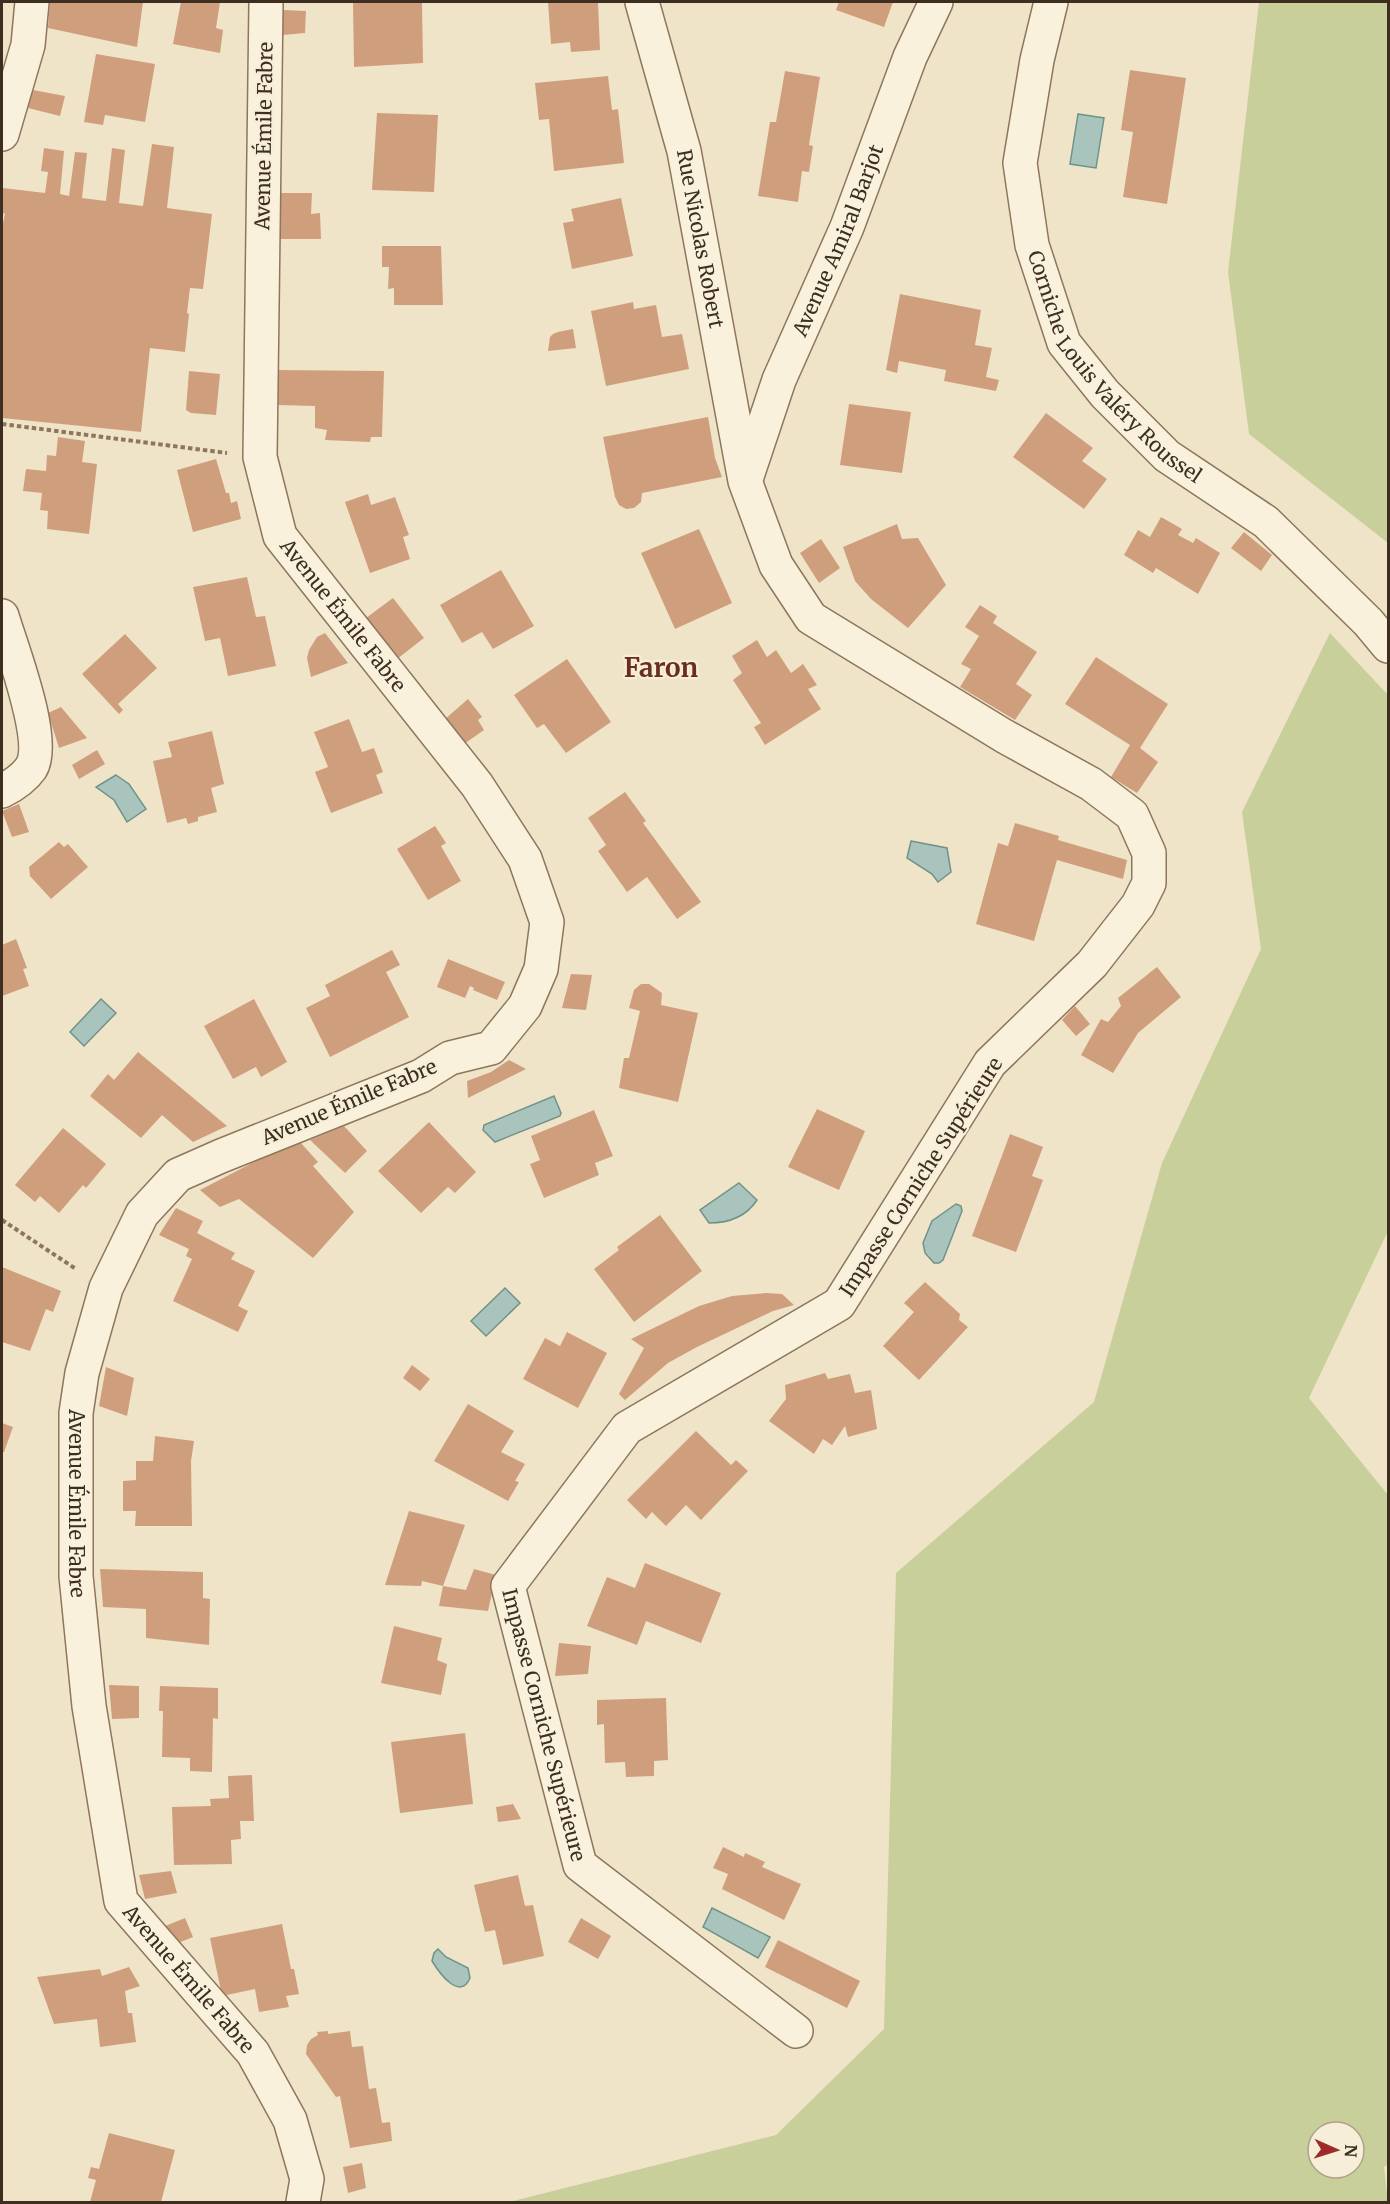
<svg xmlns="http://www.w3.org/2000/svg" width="1390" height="2204" viewBox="0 0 1390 2204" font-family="Merriweather,serif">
	<rect width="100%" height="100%" fill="#f0e4c8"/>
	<g fill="#c9cf9b" fill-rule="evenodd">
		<path d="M1259,2H1388V543L1249,434L1228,272Z"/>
		<path d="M1330,633L1388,695V1231L1309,1398L1388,1495V2164L1384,2167L1388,2202H509L776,2135L884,2029L896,1573L1094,1402L1162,1163L1261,949L1242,812ZM1318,2132H1354V2168H1318Z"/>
	</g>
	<g fill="#a9c4bc" stroke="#6f938a" stroke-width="1.5">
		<path d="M1078,114L1104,118L1096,168L1070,164Z"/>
		<path d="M116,775L129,784L146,809L127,822L114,800L96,787Z"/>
		<path d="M911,841L947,848L951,872L938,882L932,874L907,858Z"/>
		<path d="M101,999L116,1013L84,1046L70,1032Z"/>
		<path d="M554,1096L561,1113L560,1116L495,1142L483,1130L484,1125Z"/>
		<path d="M739,1183L757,1200C746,1217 729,1223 709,1223L700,1210Z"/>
		<path d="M956,1204L961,1206L962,1211L943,1260L939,1263H934L925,1253L923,1243L932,1221Z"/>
		<path d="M505,1288L520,1303L486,1336L471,1321Z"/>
		<path d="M712,1908L770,1937L758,1958L703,1927Z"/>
		<path d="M438,1949L446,1957L468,1968L470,1978C460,2001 440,1974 432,1961L434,1953Z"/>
	</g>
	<g fill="#cf9f7d">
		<path d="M50,2H143L137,47L48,28Z"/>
		<path d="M181,2H220L216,28L223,30L220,53L173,44Z"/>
		<path d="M353,2L422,3L423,63L354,67Z"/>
		<path d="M548,2H598L600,50L571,52L570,42L551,44Z"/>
		<path d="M839,2H893L884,27L836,10Z"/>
		<path d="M283,10L306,11L305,33L283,35Z"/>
		<path d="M96,54L155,64L145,122L105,115L103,125L84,122Z"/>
		<path d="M1130,70L1186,78L1167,204L1123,197L1133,132L1121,130Z"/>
		<path d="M785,71L820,77L809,145L813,146L809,172L802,171L798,202L758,196L770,122H776Z"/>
		<path d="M608,76L612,110L618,109L624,163L554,171L549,119L539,120L535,83Z"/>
		<path d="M33,90L65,96L60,116L28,108Z"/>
		<path d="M377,113L438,115L434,192L372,190Z"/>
		<path d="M152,144L174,147L167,208L212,214L203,289L190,288L187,313L189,314L185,352L150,348L141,432L2,418V229L5,213L2,214L3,188L45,193L48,172L41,171L44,148L64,151L60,194L69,196L75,152L87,153L82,198L106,201L112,148L125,150L119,203L143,206Z"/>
		<path d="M280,193H312L311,214L320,213L321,239H277Z"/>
		<path d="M621,198L633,256L572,269L563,223L574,221L571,209Z"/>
		<path d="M382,246H441L443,305H394V288L388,289L389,267H382Z"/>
		<path d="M900,294L981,310L975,345L992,348L986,377L999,380L996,391L944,381L946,370L899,361L897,373L886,370Z"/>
		<path d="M633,302L634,309L656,305L662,337L682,334L689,369L606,386L591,311Z"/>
		<path d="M573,329L576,348L548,351L550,337L553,334L558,332Z"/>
		<path d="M276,370L384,371L382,437H371L370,442L325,440L327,430L315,428V406L277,405Z"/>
		<path d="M189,371L220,374L216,415L191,413L186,410Z"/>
		<path d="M849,404L911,412L902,473L840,465Z"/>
		<path d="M1046,413L1093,448L1082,461L1107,479L1084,509L1013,457Z"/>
		<path d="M708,417L715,458L722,477L642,493L641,502L634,508L626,509L619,505L615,497L603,437Z"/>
		<path d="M58,437L85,441L82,462L97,464L89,534L47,529L48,511L40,510L42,493L23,491L26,469L46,471L47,455L56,456Z"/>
		<path d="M216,459L226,493H229L231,503L237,501L241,519L193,532L177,470Z"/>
		<path d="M368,494L371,505L395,497L409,535L403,537L410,559L370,573L345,502Z"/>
		<path d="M1161,517L1182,529L1178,535L1193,543L1196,538L1220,553L1198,594L1156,568L1153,573L1124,555L1138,530L1150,537Z"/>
		<path d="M897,524L902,539L918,538L946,585L908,628L871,599L855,581L843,547Z"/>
		<path d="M699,529L732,603L675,629L641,553Z"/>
		<path d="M1244,532L1272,555L1261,571L1231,548Z"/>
		<path d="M821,539L840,568L819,583L800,553Z"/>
		<path d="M501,570L534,626L493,649L482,632L462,643L440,605Z"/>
		<path d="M247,577L256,617L265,616L276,666L228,676L220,638L205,641L193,587Z"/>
		<path d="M393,598L424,638L397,659L366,618Z"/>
		<path d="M980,605L997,616L993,623L1037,652L1016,684L1032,695L1015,720L960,687L971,669L961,664L979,636L965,627Z"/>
		<path d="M325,633L348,663L311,677L307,658L309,650L317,637Z"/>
		<path d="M125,634L157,668L118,704L123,710L119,714L82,674Z"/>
		<path d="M757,640L767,657L776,650L791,673L803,664L817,685L808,689L821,709L765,745L754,727L761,723L733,680L742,673L732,656Z"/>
		<path d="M1096,657L1168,704L1140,748L1158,762L1137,793L1111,777L1130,745L1065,704Z"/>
		<path d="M567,659L611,722L566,753L544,724L537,728L514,695Z"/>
		<path d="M468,699L482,717L478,720L484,730L464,744L444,720Z"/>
		<path d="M61,707L87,738L59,748L48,713Z"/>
		<path d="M349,719L362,752L374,748L383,772L376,775L383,793L331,813L315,772L328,767L314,732Z"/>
		<path d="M212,731L224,784L211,788L217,812L198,817V821L188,824L186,818L167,823L153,761L172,757L168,742Z"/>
		<path d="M97,750L105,764L79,779L72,765Z"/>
		<path d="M625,792L646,821L643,823L701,902L677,919L647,877L627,892L598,851L606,845L588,818Z"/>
		<path d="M19,804L29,832L12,837L2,811Z"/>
		<path d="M1015,823L1059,836L1058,840L1127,860L1123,879L1057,860L1034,941L976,924L998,843L1008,846Z"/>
		<path d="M435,826L446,843L441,846L461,881L428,900L397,849Z"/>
		<path d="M59,842L64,847L68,844L88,867L51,899L30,876L29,867Z"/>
		<path d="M16,939L27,968L23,969L29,986L2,996V945Z"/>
		<path d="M392,950L400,965L386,972L409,1017L330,1057L306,1008L330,996L325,985Z"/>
		<path d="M448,959L505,982L497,1000L473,990L474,988L470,986L465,998L437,987Z"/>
		<path d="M1157,967L1181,997L1138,1033L1113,1073L1081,1055L1101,1019L1108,1022L1121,1006L1118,998Z"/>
		<path d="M571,974L592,975L586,1010L562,1008Z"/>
		<path d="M641,984H649L662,993L661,1005L698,1013L678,1102L619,1088L624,1058H629L640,1011L629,1008L634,990Z"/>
		<path d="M254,999L287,1062L261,1077L256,1067L233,1079L204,1026Z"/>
		<path d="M1075,1006L1090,1024L1076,1036L1062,1020Z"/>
		<path d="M138,1052L227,1126L193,1142L162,1115L141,1138L90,1096L108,1074L114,1080Z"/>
		<path d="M509,1060L526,1069L468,1098L467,1081L491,1072Z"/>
		<path d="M817,1109L865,1131L839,1190L788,1167Z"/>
		<path d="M594,1110L613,1156L595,1163L599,1175L544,1198L530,1164L540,1160L531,1136Z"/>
		<path d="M429,1122L476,1172L455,1193L448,1187L421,1213L378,1171Z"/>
		<path d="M344,1126L367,1151L345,1173L310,1140Z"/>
		<path d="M63,1128L106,1164L86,1188L83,1185L59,1213L40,1196L35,1202L15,1185Z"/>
		<path d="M1010,1134L1043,1147L1032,1176L1043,1180L1016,1252L972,1236Z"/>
		<path d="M301,1143L318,1162L313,1166L354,1212L313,1258L239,1199L220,1207L200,1190L256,1161Z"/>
		<path d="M176,1208L203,1221L197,1233L235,1253L231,1259L255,1271L238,1306L248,1311L238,1332L173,1301L192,1259L186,1256L189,1249L159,1235Z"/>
		<path d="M660,1215L702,1271L634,1322L594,1269L619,1250L617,1247Z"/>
		<path d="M2,1267L61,1291L53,1312L46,1309L30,1351L2,1342Z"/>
		<path d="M925,1282L960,1314L959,1320L968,1327L919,1380L883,1346L914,1312L904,1303Z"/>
		<path d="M766,1293L782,1294L794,1305L773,1311L697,1347L668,1363L625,1400L619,1394L644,1348L631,1339L699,1306L732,1296Z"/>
		<path d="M567,1332L607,1353L578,1408L523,1379L545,1338L560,1346Z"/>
		<path d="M412,1365L430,1379L420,1391L403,1378Z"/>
		<path d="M106,1367L134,1378L127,1416L99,1406Z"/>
		<path d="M825,1373L828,1379L850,1374L855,1393L871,1390L877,1429L848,1437L845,1426L832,1445L823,1439L814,1454L769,1421L786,1399L785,1385Z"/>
		<path d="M468,1404L514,1431L501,1452L525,1464L515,1481L519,1482L508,1501L434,1461Z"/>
		<path d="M2,1423L13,1427L4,1452H2Z"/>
		<path d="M696,1431L731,1465L736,1460L748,1471L701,1520L686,1505L666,1526L652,1512L646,1519L627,1500Z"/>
		<path d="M155,1436L194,1441L191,1461L192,1526H135L136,1511H123V1481L136,1480V1461H153Z"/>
		<path d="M409,1511L465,1525L443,1586L422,1581L421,1586L385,1585Z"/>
		<path d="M645,1563L721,1593L701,1643L646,1621L637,1645L587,1626L607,1577L635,1588Z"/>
		<path d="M100,1569L203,1572V1598L210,1599L209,1645L146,1638V1609L103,1607Z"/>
		<path d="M474,1569L496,1575L488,1611L439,1606L443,1586L466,1590Z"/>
		<path d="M394,1626L442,1638L437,1660L447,1664L441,1695L381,1683Z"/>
		<path d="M559,1643L591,1646L588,1674L555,1676Z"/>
		<path d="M109,1685L139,1686V1718L112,1719Z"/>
		<path d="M160,1686L218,1688V1719L213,1718L212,1772L190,1771V1758L162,1757L163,1711H159Z"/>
		<path d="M666,1698L668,1760L654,1761V1776L626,1777L625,1762L605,1763L604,1724L597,1725V1700Z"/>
		<path d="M465,1733L473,1804L400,1813L391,1742Z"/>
		<path d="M252,1775L254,1821H240L241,1839L231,1840L232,1864L174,1865L172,1807L211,1806L210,1799L229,1798L228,1776Z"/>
		<path d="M513,1804L521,1819L498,1822L496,1807Z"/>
		<path d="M723,1847L744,1857L745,1853L765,1862L762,1867L801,1884L784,1920L722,1889L728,1874L713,1868Z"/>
		<path d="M171,1871L177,1893L145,1899L139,1875Z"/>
		<path d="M518,1875L525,1906L533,1905L544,1956L503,1965L495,1930L485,1932L474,1885Z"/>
		<path d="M185,1918L193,1937L168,1947L158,1929Z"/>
		<path d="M581,1918L611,1936L598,1959L568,1942Z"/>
		<path d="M282,1924L291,1969H294L299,1994L286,1996L289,2007L259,2012L255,1989L222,1996L210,1938Z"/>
		<path d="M778,1940L860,1981L847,2008L765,1967Z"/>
		<path d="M129,1967L140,1986L125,1991L128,2013H132L136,2042L100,2047L97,2019L54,2024L37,1977L100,1969L102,1976Z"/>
		<path d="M328,2031V2034L350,2031L352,2047L363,2046L369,2089L376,2088L382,2123L390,2122L392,2141L350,2148L340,2096L336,2097L306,2054L307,2045L311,2039L318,2035L317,2032Z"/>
		<path d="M109,2133L175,2150L161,2202H90L96,2180L88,2178L91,2167L99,2169Z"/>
		<path d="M362,2163L366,2188L348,2193L343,2167Z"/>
	</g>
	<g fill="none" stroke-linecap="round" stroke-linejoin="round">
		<defs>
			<g id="minor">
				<path id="s1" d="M266,2L260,457L280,536L477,785L525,859L547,922L541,969L525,1006L491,1048L450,1058L421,1076L221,1156L178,1175L142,1214L106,1288L82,1373L76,1413V1576L89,1706L121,1901L253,2053L290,2120L307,2179L303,2202"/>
				<path id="s2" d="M642,2L684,151L745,481L776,565L811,618L1004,736L1091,784L1132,815L1149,853V883L1138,905L1092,964L990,1063L839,1304L627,1428L508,1586L580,1865L796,2031"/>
				<path id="s3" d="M1051,2L1037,60L1020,163L1032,245L1064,343L1105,394L1167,456L1266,522L1368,622L1388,646"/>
				<path d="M2,134L28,45L32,2"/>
				<path id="s4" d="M746,479L779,380L847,227L910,57L936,2"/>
				<path d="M2,616C11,647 48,741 31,768C24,778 12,786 2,791"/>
			</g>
		</defs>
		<use href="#minor" stroke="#8d765c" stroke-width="36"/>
		<g stroke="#8d765c" stroke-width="4" stroke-dasharray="4.5 3" stroke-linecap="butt">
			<path d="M2,424L227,453"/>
			<path d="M2,1220L76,1269"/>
		</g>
		<use href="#minor" stroke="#faf1dc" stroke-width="33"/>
	</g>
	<g text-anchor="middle" stroke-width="4.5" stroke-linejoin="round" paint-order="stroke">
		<g font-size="20" fill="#3d2e20" stroke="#f7eed8">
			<text transform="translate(264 136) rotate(-89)" y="7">Avenue Émile Fabre</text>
			<text dy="7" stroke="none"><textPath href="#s2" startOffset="244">Rue Nicolas Robert</textPath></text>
			<text dy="7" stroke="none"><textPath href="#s4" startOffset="256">Avenue Amiral Barjot</textPath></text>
			<text dy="7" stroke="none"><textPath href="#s3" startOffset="398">Corniche Louis Valéry Roussel</textPath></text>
			<text dy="7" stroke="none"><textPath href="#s1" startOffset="638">Avenue Émile Fabre</textPath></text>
			<text transform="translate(349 1102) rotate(-23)" y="7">Avenue Émile Fabre</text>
			<text transform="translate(921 1177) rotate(-57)" y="7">Impasse Corniche Supérieure</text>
			<text dy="7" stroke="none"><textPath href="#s1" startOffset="1844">Avenue Émile Fabre</textPath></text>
			<text dy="7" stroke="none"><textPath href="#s2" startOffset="2205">Impasse Corniche Supérieure</textPath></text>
			<text dy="7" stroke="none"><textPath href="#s1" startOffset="2348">Avenue Émile Fabre</textPath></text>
		</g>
		<g font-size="26" font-weight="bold" fill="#6b2e1e" stroke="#f7eed8">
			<text x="661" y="677">Faron</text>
		</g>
	</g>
	<rect width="1390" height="2204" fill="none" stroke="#3d2e20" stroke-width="6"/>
	<g transform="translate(1336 2150) rotate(93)"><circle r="28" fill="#f7eed8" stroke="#ada18e" stroke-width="1.5"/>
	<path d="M0-4.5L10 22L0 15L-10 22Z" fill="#9e2a2b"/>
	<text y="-9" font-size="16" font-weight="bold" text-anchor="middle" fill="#3d2e20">N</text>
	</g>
</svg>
